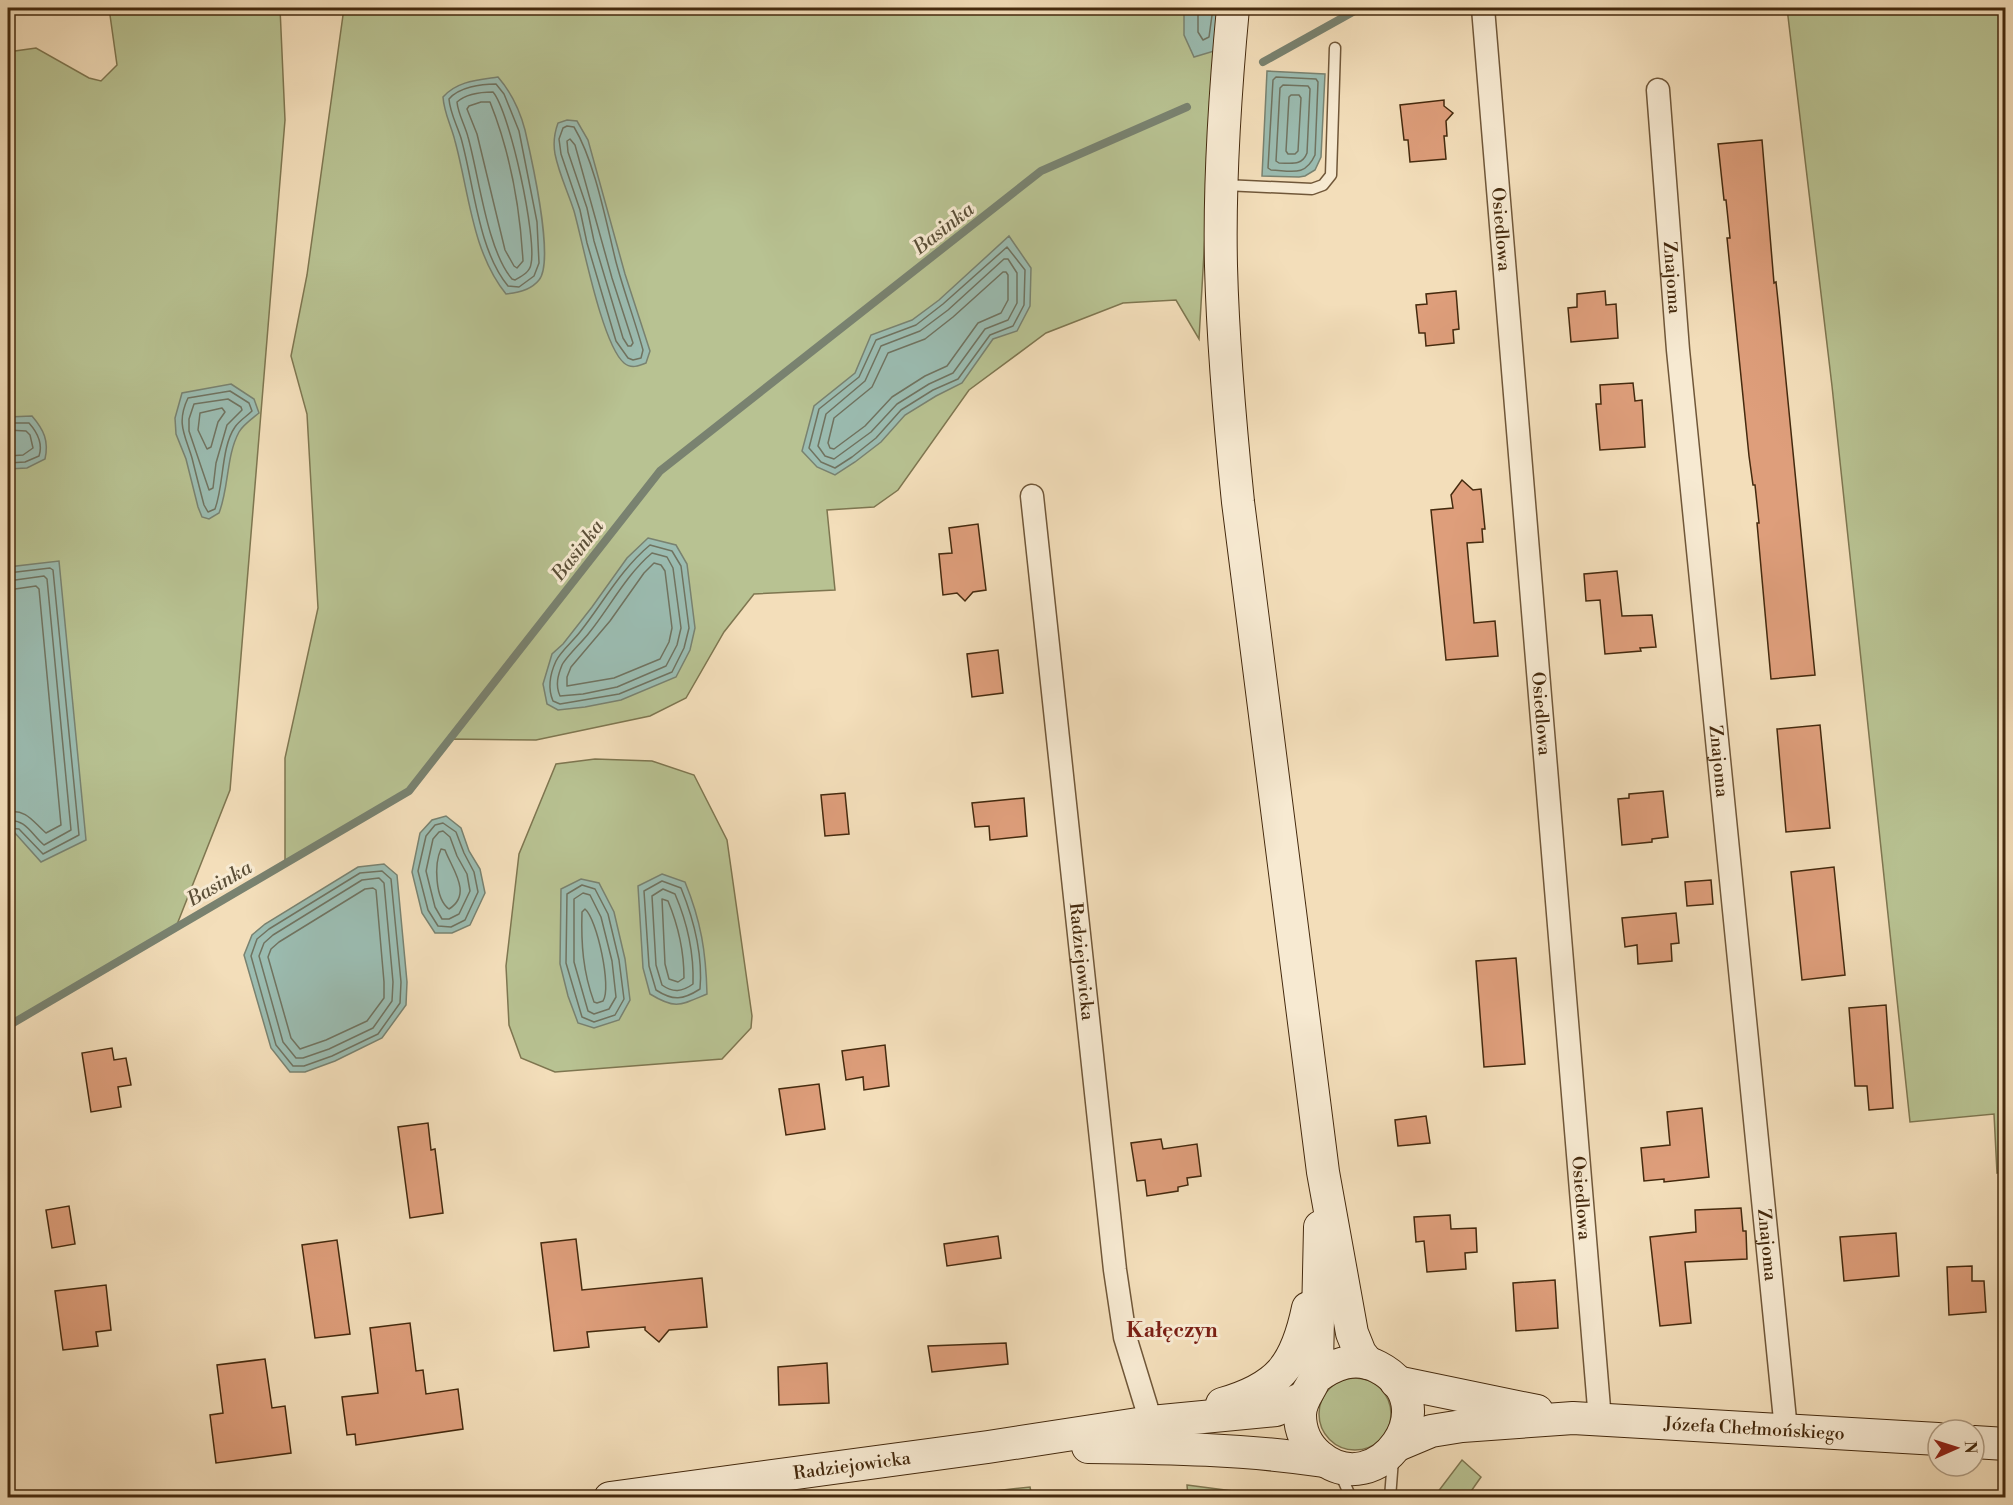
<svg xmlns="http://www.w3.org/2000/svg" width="2013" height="1505" viewBox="0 0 2013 1505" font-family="'Libre Bodoni',serif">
	<rect width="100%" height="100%" fill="#f3deba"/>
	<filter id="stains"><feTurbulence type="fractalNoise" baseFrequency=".00333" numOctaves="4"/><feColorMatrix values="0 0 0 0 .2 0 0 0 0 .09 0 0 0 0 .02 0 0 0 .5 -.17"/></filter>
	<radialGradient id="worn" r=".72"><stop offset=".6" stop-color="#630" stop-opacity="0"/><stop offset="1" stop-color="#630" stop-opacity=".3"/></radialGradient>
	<g fill="#b8c292" stroke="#7e7650" stroke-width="1.5">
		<path d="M109,8H280L285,120L230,790L176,927L8,1026V52L36,48L89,78L101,81L117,65Z"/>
		<path d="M344,8H1227L1208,184L1199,339L1176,300L1123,303L1046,333L969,390L898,490L874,507L827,510L835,590L754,594L724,632L686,698L650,716L536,740L450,739L409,791L285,864V758L318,608L307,414L291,356L307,275Z"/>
		<path d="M1787,8H2005L2006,1170L1997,1173L1994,1114L1910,1122L1832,386Z"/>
		<path d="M595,759L652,761L694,775L727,840L752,1016L751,1028L722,1059L555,1072L521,1058L509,1025L506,966L519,854L556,764Z"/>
		<circle cx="1355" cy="1414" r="36"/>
		<path d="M1462,1460L1481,1477L1467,1497H1434Z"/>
		<path d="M1187,1485L1256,1494L1264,1497H1188Z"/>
		<path d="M1030,1487L1032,1497H941Z"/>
	</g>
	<g fill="#9bbcb1" stroke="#798270" stroke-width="1.5">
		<path d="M1184,8H1227L1221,49L1194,57L1184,35Z"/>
		<path d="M1267,71L1325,74L1321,157L1315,170L1305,176L1299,177L1262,176Z"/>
		<path d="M498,77C511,92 520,111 525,130C531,156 555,261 539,280C531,290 518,293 506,294C472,252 469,192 455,141C451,125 444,113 443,97C457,81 478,80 498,77Z"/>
		<path d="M567,120L577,121L588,140L625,274L650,351L646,363C639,366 631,369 624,363C602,344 583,243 574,211C568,192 559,174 555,154C553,143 554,134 558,123Z"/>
		<path d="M1009,236L1031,268L1030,306L1017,331L993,339L962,383L936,396L905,415L881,442L855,462L835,475L817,467L802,451L814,406L855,373L871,335L912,320L939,300Z"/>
		<path d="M231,384L254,399L259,413C253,418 243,425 239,432C226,456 229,488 219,513L209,519L202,517L198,507L186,459L176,434L175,418L182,393Z"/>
		<path d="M32,416C44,430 49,441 45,459L27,468L8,469V417Z"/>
		<path d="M648,538L676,545L687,564L695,628L690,650L676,677L621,700L585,707L558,710L547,704L543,684L552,654L563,644L592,607L627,558Z"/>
		<path d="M59,561L86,840L41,862L15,833L8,834V567Z"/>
		<path d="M446,816L461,828L469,851L480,869L485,893L470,925L452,933H435L422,913L412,872L420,833L432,820Z"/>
		<path d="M384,864L397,875L407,982L406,1005L382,1038L335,1061L305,1072H290L271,1048L244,955L252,935L265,924L358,867Z"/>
		<path d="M662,874L685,882C701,921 706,952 707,994C681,1005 676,1010 650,994L643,968L638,886Z"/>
		<path d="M581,879L599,883L614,912L625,959L630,1000L619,1020L594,1028L578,1023L568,996L560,964L561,889Z"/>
	</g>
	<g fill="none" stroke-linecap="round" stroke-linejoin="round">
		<g stroke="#707360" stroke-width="1.5">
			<path d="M1198,8V32L1203,40L1209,37L1213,8"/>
			<path d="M1276,77L1316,79L1318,82L1315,155C1305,177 1292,171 1271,170L1268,168L1273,80Z"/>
			<path d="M496,84L504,94L519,131L537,222L539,263L534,276L519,287L508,286C478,250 474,184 461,138C457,125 450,113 449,99C459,87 481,84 496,84Z"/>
			<path d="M1283,85L1308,86L1310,89L1307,153C1302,166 1292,163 1279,163L1276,161L1280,88Z"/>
			<path d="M493,92C510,112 537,238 531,264C530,272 522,276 515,280L512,279C487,250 479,176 468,137C465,125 458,114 457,102C466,94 481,92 493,92Z"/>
			<path d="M1291,95H1299L1301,98L1298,151L1295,154H1288L1286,151L1289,97Z"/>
			<path d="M481,102H490C510,152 520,207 523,261L517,268L514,266L505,250L477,134L467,109L469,106Z"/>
			<path d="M567,126L574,127C595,162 606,222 616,262C624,292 635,321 643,350L641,358L633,360L628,358L616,341L587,243L580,210L561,154L559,139L563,128Z"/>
			<path d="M570,139L575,145L612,278L633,343L631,346H628L623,338L594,241L587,208L568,152L567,141Z"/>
			<path d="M1007,247L1025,270L1024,305L1013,326L990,335L958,379L933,390L901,410L876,438L852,457L835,468L821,462L809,448L819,409L859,377L876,340L916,325L943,304Z"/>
			<path d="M1004,259H1008L1017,273V303L1008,320L985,329L953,373L929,384L897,404L871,432L834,459L825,456L818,446L826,414L865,381L881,346L920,331L948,310Z"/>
			<path d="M1003,272H1006L1008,275V300L1001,313L978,323L947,366L925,376L892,397L865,426L834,449L830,448L828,443L834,418L872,387L888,353L925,339L953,317Z"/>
			<path d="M230,391L249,403L252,411C247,416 239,421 235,427C221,447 224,485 215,509L208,512L204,505C200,490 196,474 192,458C185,435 176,423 188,398Z"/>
			<path d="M228,399L241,407L242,410L227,425L216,463L213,488L209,490L189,431V419L194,404Z"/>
			<path d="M222,408L225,412L218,422L211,447L207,449L198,430L200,413Z"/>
			<path d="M8,423H29C37,432 43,444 39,456L25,462L8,463"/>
			<path d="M8,430L26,431L30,435L33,448L23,455L8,456"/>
			<path d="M650,545L672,551L681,566L689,628L684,648L672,672L619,694L560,704L553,701C547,687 550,674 556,661C560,652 574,640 580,632C603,603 621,569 650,545Z"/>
			<path d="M652,553L667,557L673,568L681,628L677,645L666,666L617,687L583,694L560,696C555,685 558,675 562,665C566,657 583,641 589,633C610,607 626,575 652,553Z"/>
			<path d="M654,563L661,565L665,571L672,628L669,642L660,659L614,678L567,686V677L571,667L610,621L644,573Z"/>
			<path d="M8,573L50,568L53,570L79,835L43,854L19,829L8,828"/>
			<path d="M8,581L44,576L47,579L71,830L44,845C32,835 25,818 8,821"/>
			<path d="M8,590L36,586L39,589L61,825L46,833C33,822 27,809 8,812"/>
			<path d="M443,823L456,832L464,853L474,872L478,892L465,920L451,927L438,926L428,910L418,871L426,836L435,825Z"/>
			<path d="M443,831L450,837L457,856L467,874L470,891L459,914L449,919H442L435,907L426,871L433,839L439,832Z"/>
			<path d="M441,849L445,850C452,869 473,894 449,909C435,899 434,864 441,849Z"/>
			<path d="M382,871L391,879L401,982L400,1003L378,1034L332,1056L304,1066H293L276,1045L251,956L257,939L269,929L360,873Z"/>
			<path d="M379,878L384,883L393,982L392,1001L373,1028L329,1049L303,1058H296L283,1042L259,956L264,943L273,935L362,880Z"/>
			<path d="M662,881L681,888C694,920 703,954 700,989C683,1000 673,1001 656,990L649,966L644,891Z"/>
			<path d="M582,885L595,889L608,914L619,960L624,999L615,1015L594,1022L582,1017L566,963L567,894Z"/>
			<path d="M373,888L376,890L384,982V998L367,1021L326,1040L300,1049L291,1038L268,957L271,949L279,942L365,889Z"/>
			<path d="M663,889L675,894C687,922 694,953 693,984C682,992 673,993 662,985L656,965L652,896Z"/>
			<path d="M583,893L590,895L601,917L612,961L616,997L609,1009L594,1014L588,1011L574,962V899Z"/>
			<path d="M662,899L668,901C678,925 684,952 684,978L678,982L669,979L665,964Z"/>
			<path d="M585,909C597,919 612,988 603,1001L597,1003L594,1002C583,972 581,944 582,912Z"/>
		</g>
		<g stroke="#798270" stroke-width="8">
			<path d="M1263,62L1360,8"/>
			<path d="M8,1026L409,791L660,471L1041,171L1187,107"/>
		</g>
	</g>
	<g fill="#de9e7b" stroke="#452a0e" stroke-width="1.5">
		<path d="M1444,100V106L1453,113L1446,121L1447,136H1444L1446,159L1410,162L1408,140H1404L1400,105Z"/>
		<path d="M1762,140L1774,283L1776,282L1779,310L1815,675L1771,679L1757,523H1759L1755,485H1753L1749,456L1727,238H1730L1726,200H1724L1718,144Z"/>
		<path d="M1456,291L1459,329L1453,330L1454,343L1426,346L1425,333H1419L1416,305L1427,304L1426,294Z"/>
		<path d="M1605,291L1606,305L1616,304L1618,338L1571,342L1568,308L1577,307V294Z"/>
		<path d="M1633,383L1635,401L1642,400L1645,447L1600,450L1596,404H1601L1600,385Z"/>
		<path d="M1462,480L1473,490L1481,489L1485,529H1482L1483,542L1467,543L1474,623L1495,621L1498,656L1446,660L1431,510L1453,508L1451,495Z"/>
		<path d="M978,524L986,590L973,592L965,601L957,593L943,595L939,554L952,553L949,528Z"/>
		<path d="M1617,571L1622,616L1652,615L1656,647L1640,648L1641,651L1605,654L1600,600L1586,601L1584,574Z"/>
		<path d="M998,650L1003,693L972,697L967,654Z"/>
		<path d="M1820,725L1830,828L1786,832L1777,729Z"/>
		<path d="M1663,791L1668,837L1652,839V842L1622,845L1618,799L1629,798V794Z"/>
		<path d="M845,793L849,834L825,836L821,795Z"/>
		<path d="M1024,798L1027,836L990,840L989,826L975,827L972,803Z"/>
		<path d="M1834,867L1845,975L1802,980L1791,872Z"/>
		<path d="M1711,880L1713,904L1687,906L1685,882Z"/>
		<path d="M1676,913L1679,943L1671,944L1672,961L1638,964L1637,945L1625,947L1622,918Z"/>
		<path d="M1516,958L1525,1064L1484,1067L1476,961Z"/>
		<path d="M1886,1005L1893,1108L1869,1110L1867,1086H1855L1849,1008Z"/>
		<path d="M885,1045L889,1086L864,1090L863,1077L846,1080L842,1051Z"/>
		<path d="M112,1048L114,1060L126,1058L131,1085L118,1087L121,1107L91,1112L82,1053Z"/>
		<path d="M819,1084L825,1129L786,1135L779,1089Z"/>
		<path d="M1702,1108L1709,1177L1664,1182V1179L1644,1181L1641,1148L1670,1145L1667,1112Z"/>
		<path d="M1426,1116L1430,1143L1398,1146L1395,1120Z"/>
		<path d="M428,1123L431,1150L435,1149L443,1213L410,1218L398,1127Z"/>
		<path d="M1161,1139L1163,1149L1197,1144L1201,1176L1187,1178L1188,1185L1178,1187V1191L1147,1196L1145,1180L1137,1181L1131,1143Z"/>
		<path d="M69,1206L75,1244L52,1248L46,1210Z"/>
		<path d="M1741,1208L1743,1231H1746L1747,1259L1685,1262L1691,1323L1660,1326L1650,1237L1696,1232L1695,1210Z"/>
		<path d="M1450,1215L1451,1229L1476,1228L1477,1252L1465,1253L1466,1269L1427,1272L1424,1241L1416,1242L1414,1217Z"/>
		<path d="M1896,1233L1899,1276L1844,1281L1840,1237Z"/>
		<path d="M998,1236L1001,1258L947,1266L944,1244Z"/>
		<path d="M576,1239L582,1290L702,1278L707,1327L669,1330L659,1342L645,1330V1327L587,1332L589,1347L554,1351L541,1243Z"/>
		<path d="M337,1240L350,1334L315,1338L302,1245Z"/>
		<path d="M1972,1266V1281H1984L1986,1312L1949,1315L1947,1267Z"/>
		<path d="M1555,1280L1558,1328L1516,1331L1513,1283Z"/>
		<path d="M106,1285L111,1330L96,1332L98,1346L63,1350L55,1291Z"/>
		<path d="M410,1323L416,1371L423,1370L426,1394L458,1389L463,1429L356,1445L355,1434L347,1435L342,1397L378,1393L370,1328Z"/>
		<path d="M1006,1343L1008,1364L932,1372L928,1346Z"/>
		<path d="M265,1359L272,1408L285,1406L291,1453L216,1463L210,1415L223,1413L217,1365Z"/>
		<path d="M827,1363L829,1403L779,1405L778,1367Z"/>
	</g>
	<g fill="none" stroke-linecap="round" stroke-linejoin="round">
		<defs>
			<g id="lane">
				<path d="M1224,185L1312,189L1323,185L1331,175L1335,48"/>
				<path d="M1340,1473L1351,1498"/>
				<path d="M1390,1498L1393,1459"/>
			</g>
			<g id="street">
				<path id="s1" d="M1483,8L1600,1420"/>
				<path id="s2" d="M1658,90L1678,350L1786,1430"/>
				<path id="s3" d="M1032,496L1115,1270L1125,1337L1151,1422"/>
			</g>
			<g id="secondary">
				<path d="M1233,8C1225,93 1219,180 1221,266C1223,345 1230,424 1238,502L1323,1172L1352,1333L1360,1353L1368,1363"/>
				<path d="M1315,1378C1334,1364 1355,1355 1378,1367C1450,1404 1377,1505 1319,1456C1307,1446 1300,1431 1300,1415C1300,1400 1310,1391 1315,1378C1316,1373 1316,1368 1317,1364L1320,1227"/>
				<path d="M1396,1382L1537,1411"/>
				<path d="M1222,1404C1278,1388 1296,1366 1308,1308"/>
				<path d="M1974,1442L2006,1444"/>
				<path id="s4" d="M1400,1444L1431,1431L1462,1426L1573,1418L1938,1439"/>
				<path d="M1088,1447C1167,1448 1246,1449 1324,1461"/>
				<path id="s5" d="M610,1498L988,1447L1151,1422L1276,1410L1303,1398"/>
			</g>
		</defs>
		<use href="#lane" stroke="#705739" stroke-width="13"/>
		<use href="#street" stroke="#705739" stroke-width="25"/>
		<use href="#secondary" stroke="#452a0e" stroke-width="34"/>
		<use href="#lane" stroke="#f7ead2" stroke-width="10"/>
		<use href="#street" stroke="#f7ead2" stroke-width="22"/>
		<use href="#secondary" stroke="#f7ead2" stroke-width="32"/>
	</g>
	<g text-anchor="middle" stroke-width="6" stroke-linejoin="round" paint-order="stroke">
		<g font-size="18" fill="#452a0e" stroke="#f7ead2">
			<text dy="6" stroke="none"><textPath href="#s1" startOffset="222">Osiedlowa</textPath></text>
			<text dy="6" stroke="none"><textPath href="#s2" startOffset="188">Znajoma</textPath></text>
			<text dy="6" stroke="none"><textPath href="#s1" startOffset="708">Osiedlowa</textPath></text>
			<text dy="6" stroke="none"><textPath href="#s2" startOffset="674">Znajoma</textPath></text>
			<text dy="6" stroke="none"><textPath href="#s3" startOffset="468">Radziejowicka</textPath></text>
			<text dy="6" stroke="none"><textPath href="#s1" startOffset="1194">Osiedlowa</textPath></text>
			<text dy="6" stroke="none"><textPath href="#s2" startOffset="1160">Znajoma</textPath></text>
			<text dy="6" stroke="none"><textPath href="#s4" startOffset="358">Józefa Chełmońskiego</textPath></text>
			<text dy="6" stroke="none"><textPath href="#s5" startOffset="244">Radziejowicka</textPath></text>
		</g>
		<g font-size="20" font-style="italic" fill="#5a4e37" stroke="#f7ead2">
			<text transform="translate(943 228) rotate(-38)" y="7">Basinka</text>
			<text transform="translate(577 550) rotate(-52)" y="7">Basinka</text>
			<text transform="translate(219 883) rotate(-30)" y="7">Basinka</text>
		</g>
		<g font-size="21" font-weight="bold" fill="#7a1f14" stroke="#f7ead2">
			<text x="1172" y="1337">Kałęczyn</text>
		</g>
	</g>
	<rect width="2013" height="1505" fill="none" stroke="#f3deba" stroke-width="30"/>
	<rect x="9" y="9" width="1995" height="1487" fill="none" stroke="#452a0e" stroke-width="3"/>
	<rect x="15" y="15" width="1983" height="1475" fill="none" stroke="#452a0e" stroke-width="1.5"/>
	<g transform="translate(1956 1448) rotate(87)"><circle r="28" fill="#f7ead2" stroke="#b09d84" stroke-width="1.5"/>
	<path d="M0-4.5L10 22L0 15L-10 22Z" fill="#8f2418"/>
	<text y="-9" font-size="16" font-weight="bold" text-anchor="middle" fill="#452a0e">N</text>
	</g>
	<rect width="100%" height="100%" filter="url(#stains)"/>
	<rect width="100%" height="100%" fill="url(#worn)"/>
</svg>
